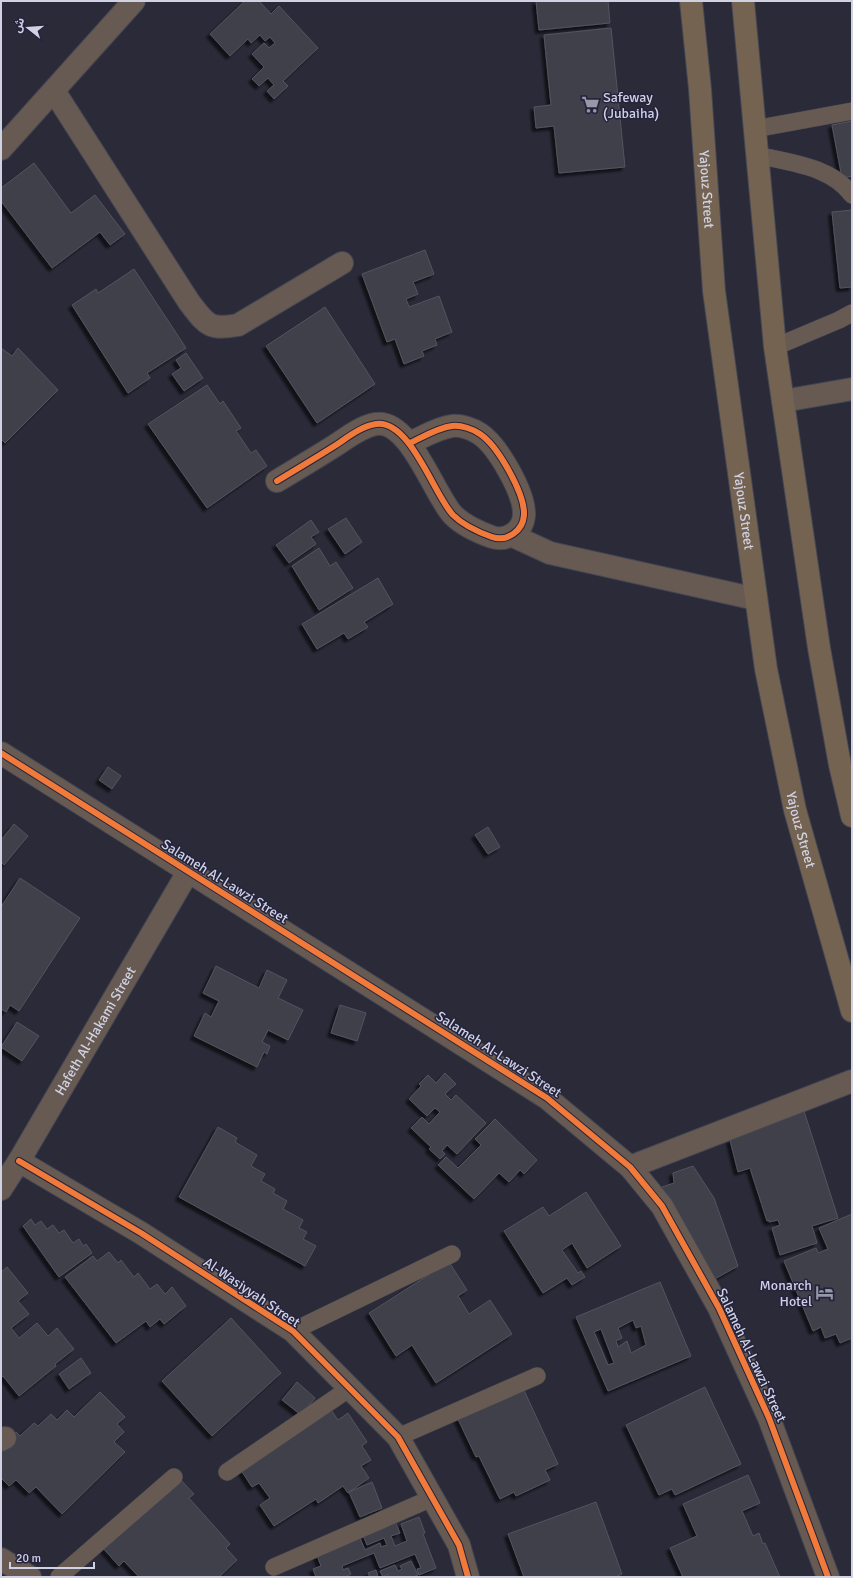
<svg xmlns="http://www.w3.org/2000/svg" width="853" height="1578" viewBox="0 0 853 1578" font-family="Signika,'Noto Sans Arabic',sans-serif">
	<defs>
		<filter id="shadow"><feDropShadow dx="-3.5" dy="3.5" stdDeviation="1" flood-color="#0009"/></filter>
	</defs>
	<rect width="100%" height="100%" fill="#2a2a38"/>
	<g fill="#3f3f4b" stroke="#545460" fill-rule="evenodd" filter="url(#shadow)">
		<path d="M245,1H259L271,14L279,6L318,48L283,81L288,86L274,99L267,91L274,85L268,78L259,86L252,79L264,67L252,54L264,43L269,48L275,43L270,37L265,41L260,35L251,43L248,39L230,56L210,34Z"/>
		<path d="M536,1H608L610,23L539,30Z"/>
		<path d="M611,28L625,167L559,173L554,126L536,128L534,107L551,105L544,35Z"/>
		<path d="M852,121V176L842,178L832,125Z"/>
		<path d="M34,163L71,213L95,195L125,234L110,245L100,232L52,268L1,201V188Z"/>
		<path d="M852,210V287L840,288L832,212Z"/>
		<path d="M425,250L434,274L413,282L418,294L406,299L409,307L439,296L452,332L435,339L437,345L422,351L424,356L404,364L395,339L387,342L362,274Z"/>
		<path d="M134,269L186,348L147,373L150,378L128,393L72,305L96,289L98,293Z"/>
		<path d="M325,307L375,384L317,423L266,346Z"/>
		<path d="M1,348L12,356L18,348L58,390L5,443L1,439Z"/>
		<path d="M186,353L203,378L184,391L172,374L181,368L176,360Z"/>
		<path d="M207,385L220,404L223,401L241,428L236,431L251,453L256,450L267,466L207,508L148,424Z"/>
		<path d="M346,518L362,542L345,554L328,529Z"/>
		<path d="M311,520L319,532L311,537L316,544L289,563L276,545Z"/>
		<path d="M319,548L330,566L336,562L353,588L319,610L292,566Z"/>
		<path d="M378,578L393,604L364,622L368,627L348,639L344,633L317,649L302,624Z"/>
		<path d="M108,767L121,776L112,789L99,780Z"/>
		<path d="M14,824L28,836L4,865L1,862V840Z"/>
		<path d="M488,827L500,847L488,854L475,835Z"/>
		<path d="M20,878L80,918L19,1011L10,1005L6,1012L1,1009V907Z"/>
		<path d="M216,966L259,988L267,970L287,980L278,998L303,1010L288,1040L268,1030L262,1042L270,1046L267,1054L264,1052L257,1067L194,1036L205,1013L211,1017L219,1001L203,993Z"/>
		<path d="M340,1005L366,1013L357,1041L331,1033Z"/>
		<path d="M17,1022L39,1036L22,1061L1,1047Z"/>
		<path d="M445,1073L456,1084L445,1094L451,1100L456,1095L486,1123L457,1154L447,1145L442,1151L445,1154L440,1159L429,1149L431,1147L411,1128L422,1117L429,1124L440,1112L435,1108L427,1116L409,1099L421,1086L419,1084L428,1075L436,1083Z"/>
		<path d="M804,1111L838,1218L812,1226L817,1243L780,1255L772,1228L780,1225L778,1220L769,1222V1220L767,1221L750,1168L738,1172L730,1140Z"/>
		<path d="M495,1119L537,1160L524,1174L520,1170L509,1182L499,1173L474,1199L438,1165L446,1157L458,1168L481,1145L475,1139Z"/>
		<path d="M218,1127L237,1138L235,1142L257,1155L251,1166L265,1174L261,1181L275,1189L273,1193L287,1201L283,1209L303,1220L299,1228L307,1232L303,1239L316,1246L305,1266L179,1197Z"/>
		<path d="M693,1166L714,1198L738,1266L711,1281L662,1187L674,1183L673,1173Z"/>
		<path d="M586,1192L621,1246L587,1268L572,1243L562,1250L578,1273L581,1271L585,1277L572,1285L567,1278L543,1293L504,1231L543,1207L549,1216Z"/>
		<path d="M852,1214V1264L851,1265L852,1268V1338L840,1343L836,1334L825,1338L821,1327L813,1331L784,1261L816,1248L818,1253L828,1249L819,1228Z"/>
		<path d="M31,1219L35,1225L41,1221L47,1229L53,1225L59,1233L64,1230L73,1243L79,1239L83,1246L86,1244L92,1253L59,1277L23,1226Z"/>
		<path d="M109,1252L118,1263L121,1260L134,1277L138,1273L150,1289L157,1284L165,1294L172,1287L186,1306L164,1324L160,1319L150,1327L146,1321L116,1343L65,1277L93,1256L97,1261Z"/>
		<path d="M449,1262L467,1290L458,1296L469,1314L490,1300L512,1334L436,1383L412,1345L396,1356L369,1313Z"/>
		<path d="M7,1267L28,1293L18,1301L29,1314L11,1328L19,1338L37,1323L48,1336L57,1328L74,1349L55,1364L56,1366L19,1396L3,1376L1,1377V1272Z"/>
		<path d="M660,1282L691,1356L608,1391L576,1317ZM633,1320L636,1328L641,1326L646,1345L631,1353L627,1341L618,1347L616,1341L622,1338L618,1328ZM601,1329L614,1363L608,1365L594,1332Z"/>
		<path d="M231,1318L281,1373L212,1436L162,1381Z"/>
		<path d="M81,1358L91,1373L69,1389L59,1374Z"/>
		<path d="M297,1382L315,1398L301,1415L282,1400Z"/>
		<path d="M522,1386L558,1464L545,1470L550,1480L516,1496L514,1492L500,1499L479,1456L476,1457L457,1417Z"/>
		<path d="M705,1387L741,1464L675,1495L672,1489L659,1495L626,1425Z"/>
		<path d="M100,1392L125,1417L117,1424L124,1432L114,1442L125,1452L62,1514L36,1487L29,1493L16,1480L9,1486L1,1478V1446L16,1432L20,1436L34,1423L38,1426L51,1414L57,1420L67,1410L74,1417Z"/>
		<path d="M329,1407L338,1420L348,1413L367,1442L362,1446L371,1460L361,1466L369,1478L348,1493L343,1486L318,1503L316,1499L274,1526L260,1505L270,1498L259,1483L252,1487L239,1467Z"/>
		<path d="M748,1475L760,1503L742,1511L753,1536L759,1533L763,1544L765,1543L780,1577H683L670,1548L697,1536L683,1504Z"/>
		<path d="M178,1477L194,1494L189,1498L230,1544L226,1548L237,1560L219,1577H139L124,1561L119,1566L102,1547Z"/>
		<path d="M372,1482L382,1508L360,1517L349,1492Z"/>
		<path d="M596,1502L622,1574L615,1577H524L508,1534Z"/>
		<path d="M393,1517L400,1533L391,1536L395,1546L407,1541L401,1524L419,1517L425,1533L423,1534L436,1568L419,1575L417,1569L421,1568L415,1554L380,1568L374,1553L342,1566L343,1570L348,1568L351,1574L345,1577H316L313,1569L321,1566L315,1550L358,1533L365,1550L380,1543L381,1547L387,1545L384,1538L367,1545L361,1530Z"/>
		<path d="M411,1561L418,1575L414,1577H388V1574L383,1577L380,1571L395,1565L398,1571L402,1569L400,1566Z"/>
		<path d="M376,1570L378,1577H370L368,1573Z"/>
	</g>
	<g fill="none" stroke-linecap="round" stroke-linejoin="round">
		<defs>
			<g id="service">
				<path d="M755,129L852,111"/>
				<path d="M757,155C790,163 831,166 852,195"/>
				<path d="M775,347L839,320L852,313"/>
				<path d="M293,1331L452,1254"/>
				<path d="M398,1437L537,1376"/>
				<path d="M227,1472L350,1388"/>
				<path d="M274,1567L432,1498"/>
				<path d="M59,1577L174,1477"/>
			</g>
			<g id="minor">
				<path d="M54,91L189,302C207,325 208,330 238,325L342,263"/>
				<path d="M1,149L134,1"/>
				<path d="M783,401L852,389"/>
				<path d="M277,481C297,469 317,457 336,445C348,437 362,426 376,424C410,419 434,495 453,515C463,525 478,532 492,537C507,542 523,531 524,515C525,494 498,446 480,434C473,429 461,425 452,426C437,428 423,437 410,443"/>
				<path d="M513,536L550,553L756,599"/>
				<path d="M1,753L547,1098L630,1167L662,1206L719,1308L769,1418L828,1577"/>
				<path d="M19,1161L141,1233L293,1331L398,1437L459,1545L468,1577"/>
				<path d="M630,1167L852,1081"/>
				<path id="s1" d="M1,1189L19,1161L188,872"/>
				<path d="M1,1440L5,1438"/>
				<path d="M1,1559L30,1577"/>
			</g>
			<g id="primary">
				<path id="s2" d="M691,1L700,89L714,291L766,669L795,810L852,1011"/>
				<path d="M743,1L775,347L819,648L840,765L852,816"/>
			</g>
		</defs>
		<use href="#service" stroke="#454653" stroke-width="18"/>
		<use href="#minor" stroke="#454653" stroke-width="24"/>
		<use href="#primary" stroke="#454653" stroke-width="24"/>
		<use href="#service" stroke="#665a52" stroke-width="17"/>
		<use href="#minor" stroke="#665a52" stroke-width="22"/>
		<use href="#primary" stroke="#756352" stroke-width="22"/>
		<defs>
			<g id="cycleway">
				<path d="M277,481C297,469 317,457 336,445C348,437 362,426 376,424C410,419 434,495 453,515C463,525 478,532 492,537C507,542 523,531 524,515C525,494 498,446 480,434C473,429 461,425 452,426C437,428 423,437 410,443"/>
				<path d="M1,753L547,1098L630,1167L662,1206L719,1308L769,1418L828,1577"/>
				<path d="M19,1161L141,1233L293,1331L398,1437L459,1545L468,1577"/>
			</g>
		</defs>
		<use href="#cycleway" stroke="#24243e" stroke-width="8"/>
		<use href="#cycleway" stroke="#f17a3a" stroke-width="6"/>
	</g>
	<defs>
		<symbol id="supermarket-bare" viewBox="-9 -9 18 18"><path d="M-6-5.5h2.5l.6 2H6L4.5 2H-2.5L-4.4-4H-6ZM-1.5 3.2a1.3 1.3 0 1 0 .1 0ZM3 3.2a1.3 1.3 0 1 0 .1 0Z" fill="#9697a7" stroke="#24243e" stroke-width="2.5" paint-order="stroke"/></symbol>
		<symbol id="hotel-bare" viewBox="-9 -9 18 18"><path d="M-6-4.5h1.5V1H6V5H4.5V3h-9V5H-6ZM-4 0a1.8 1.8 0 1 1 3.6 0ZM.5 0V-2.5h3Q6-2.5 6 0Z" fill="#9697a7" stroke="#24243e" stroke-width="2.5" paint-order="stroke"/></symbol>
	</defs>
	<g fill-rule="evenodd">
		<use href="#supermarket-bare" x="578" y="92" width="25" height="25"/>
		<use href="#hotel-bare" x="812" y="1280" width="25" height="25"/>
	</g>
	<g text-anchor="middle" stroke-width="3" stroke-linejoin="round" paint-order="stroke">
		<g font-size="14" fill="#d0d1e3" stroke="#24243e" text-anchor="start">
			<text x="603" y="102">Safeway<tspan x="603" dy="16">(Jubaiha)</tspan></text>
			<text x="812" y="1290" text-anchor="end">Monarch<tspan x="812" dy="16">Hotel</tspan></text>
		</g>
		<g font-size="14" fill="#d0d1e3" stroke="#24243e">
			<text dy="5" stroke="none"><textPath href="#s2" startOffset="189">Yajouz Street</textPath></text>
			<text dy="5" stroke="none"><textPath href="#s2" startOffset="513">Yajouz Street</textPath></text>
			<text dy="5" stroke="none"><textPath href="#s2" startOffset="837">Yajouz Street</textPath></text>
			<text transform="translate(225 881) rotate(32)" y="5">Salameh Al-Lawzi Street</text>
			<text dy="5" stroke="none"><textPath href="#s1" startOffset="184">Hafeth Al-Hakami Street</textPath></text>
			<text transform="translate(499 1054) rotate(33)" y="5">Salameh Al-Lawzi Street</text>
			<text transform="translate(252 1292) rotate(34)" y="5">Al-Wasiyyah Street</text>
			<text transform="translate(752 1355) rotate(65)" y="5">Salameh Al-Lawzi Street</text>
		</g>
	</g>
	<rect width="853" height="1578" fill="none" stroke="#d0d1e3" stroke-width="4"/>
	<g transform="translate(28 28) rotate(287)" stroke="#24243e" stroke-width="3" paint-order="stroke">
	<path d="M0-3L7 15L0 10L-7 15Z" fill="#d0d1e3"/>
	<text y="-6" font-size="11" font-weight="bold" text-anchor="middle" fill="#d0d1e3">ش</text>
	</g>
	<path d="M10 1562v6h84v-6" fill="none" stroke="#d0d1e3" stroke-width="2"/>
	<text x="16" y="1562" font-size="12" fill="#d0d1e3" stroke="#24243e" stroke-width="3" paint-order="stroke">20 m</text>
</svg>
